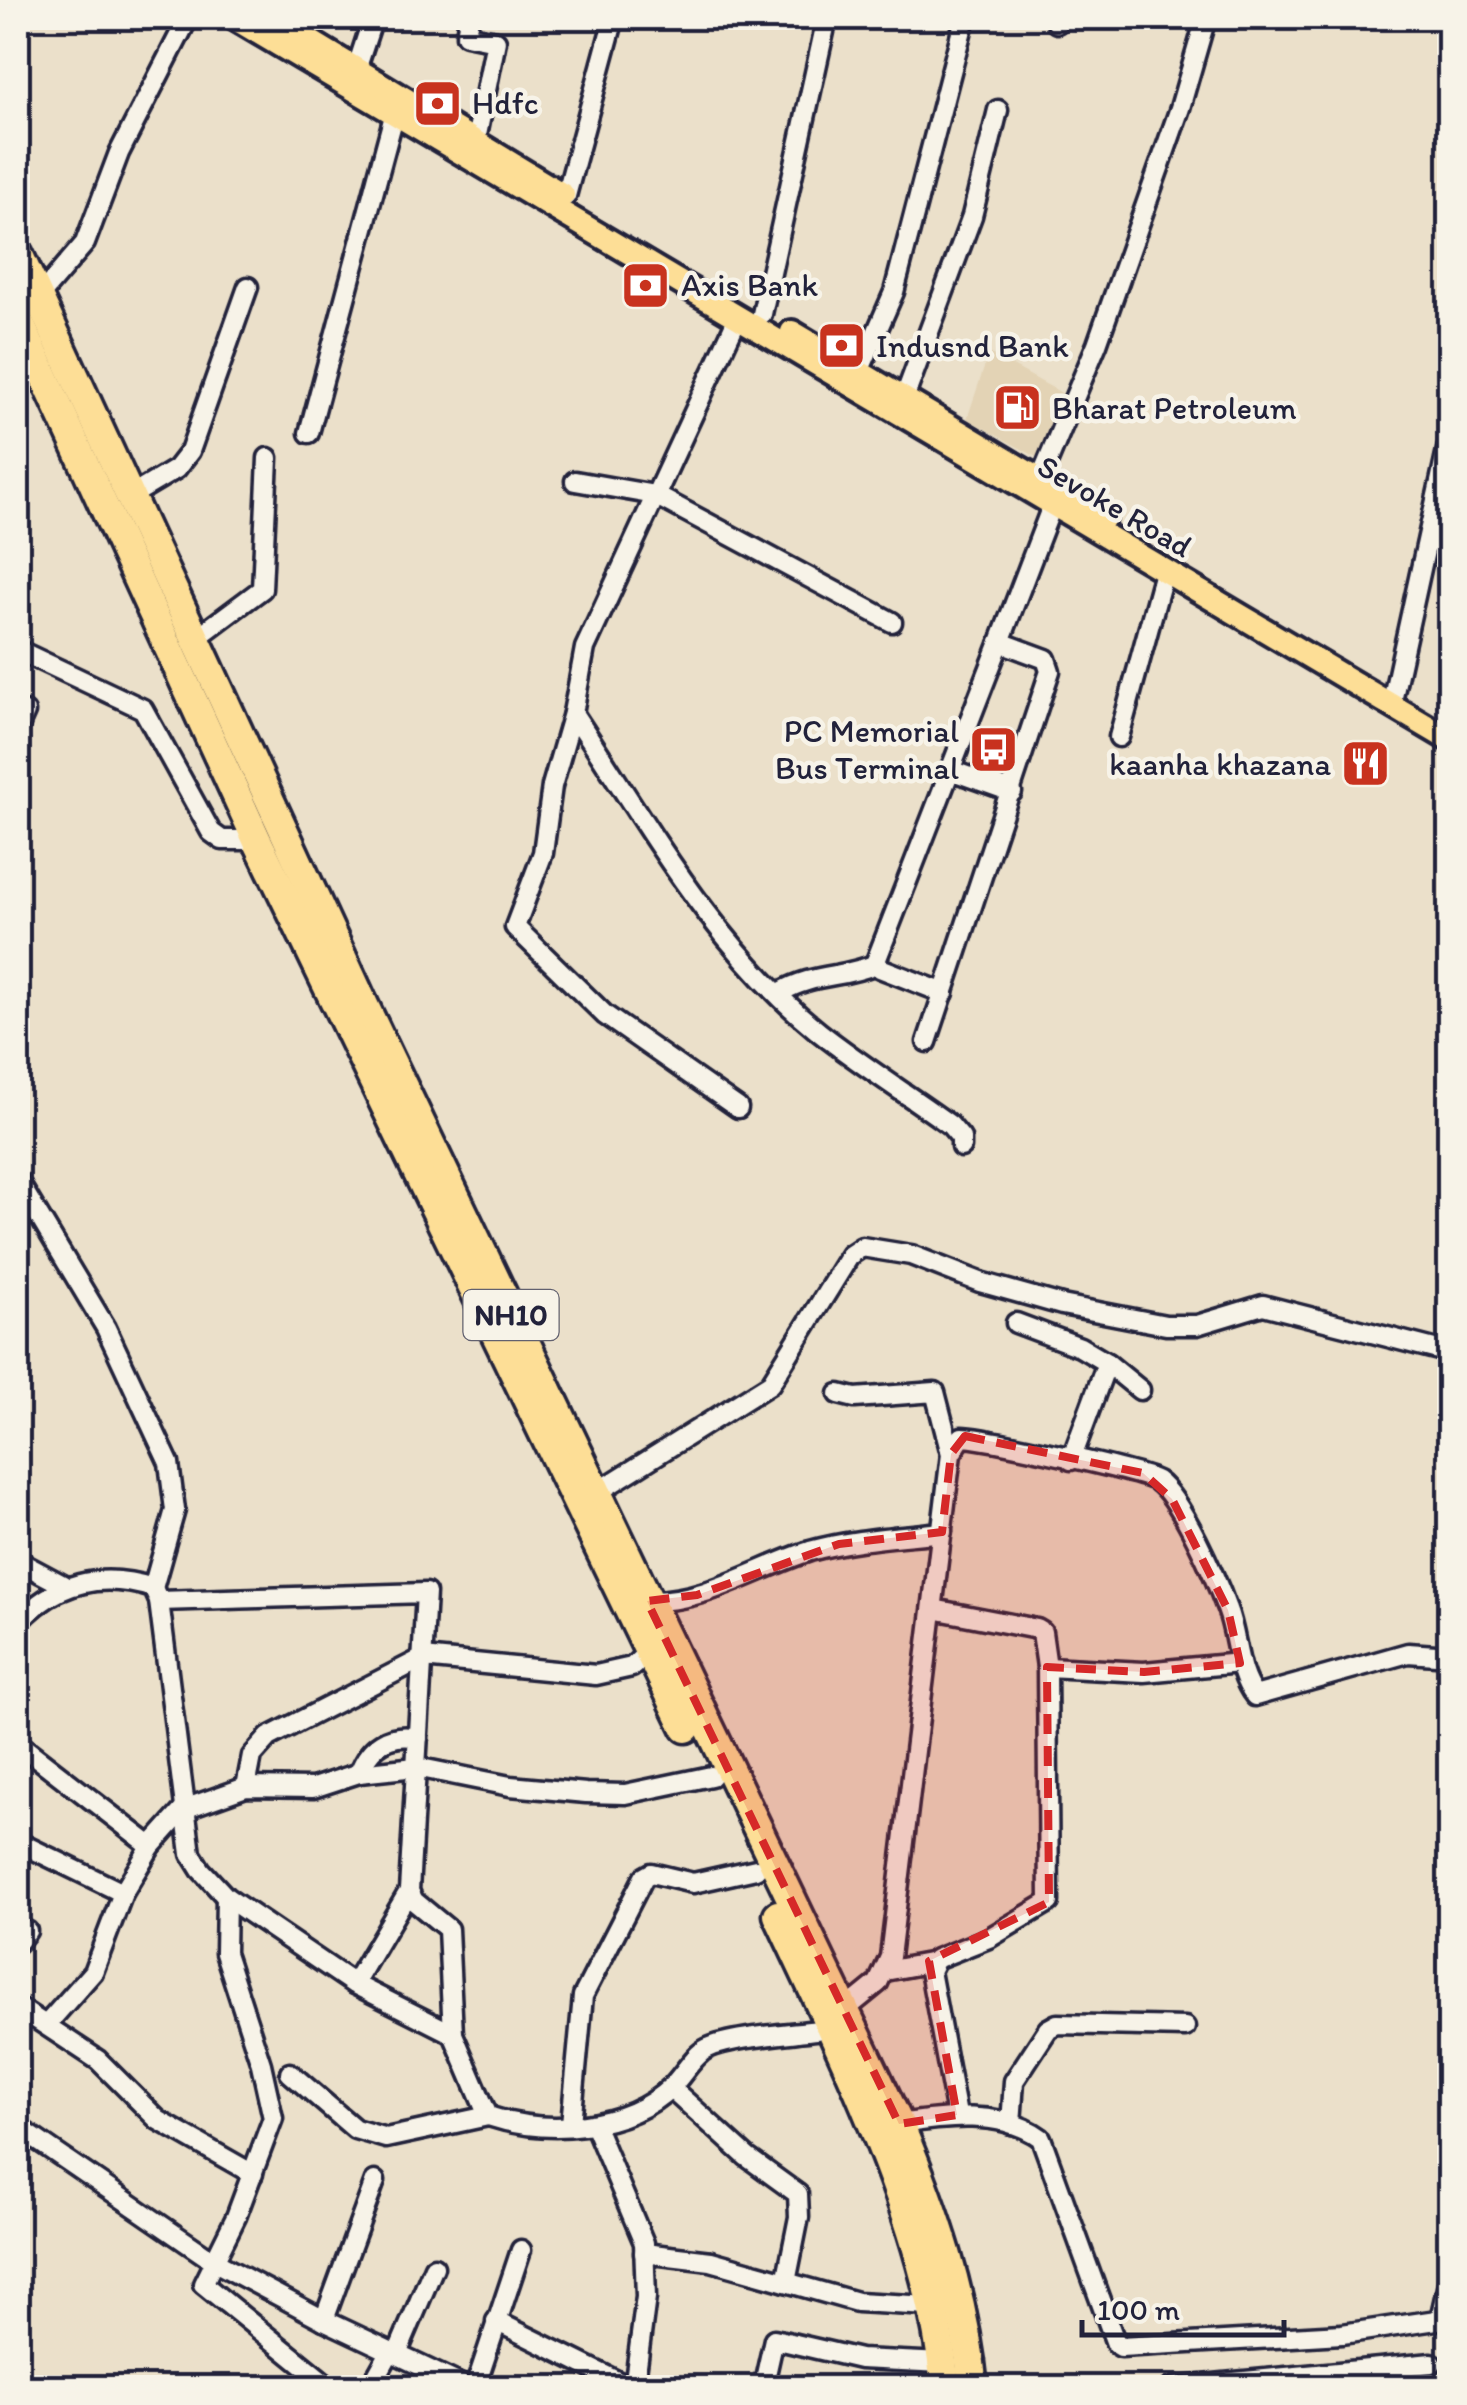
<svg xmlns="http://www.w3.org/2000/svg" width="1467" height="2405" viewBox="0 0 1467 2405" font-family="Itim,sans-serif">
	<rect width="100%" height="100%" fill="#ebe0ca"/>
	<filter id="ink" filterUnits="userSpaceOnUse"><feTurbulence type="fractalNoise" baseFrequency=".01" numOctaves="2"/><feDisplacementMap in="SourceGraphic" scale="20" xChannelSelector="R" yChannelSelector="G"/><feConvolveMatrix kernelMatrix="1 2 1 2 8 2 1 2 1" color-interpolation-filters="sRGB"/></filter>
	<g filter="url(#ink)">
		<path fill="#e3d3b5" d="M989,353L1069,397L1042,460L967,419Z"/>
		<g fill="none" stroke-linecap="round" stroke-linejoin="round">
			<defs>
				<g id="minor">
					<path d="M469,18L466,35L496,41L476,140"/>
					<path d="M1057,23L1058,18"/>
					<path d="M353,79L373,18"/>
					<path d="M566,196L614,18"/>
					<path d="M38,298L85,243L119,153L188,18"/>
					<path d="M762,314L827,18"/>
					<path d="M859,372L894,292L965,18"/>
					<path d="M904,399L972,216L998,110"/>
					<path d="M309,433L395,112"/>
					<path d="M575,481L655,495L892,622"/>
					<path d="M1035,492L1097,344L1180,108L1206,18"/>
					<path d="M129,497L176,469L190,451L248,287"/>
					<path d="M195,639L262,589L268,458"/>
					<path d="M18,650L143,709L211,832L222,840H257"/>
					<path d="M1391,706L1450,436"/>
					<path d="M573,713C646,823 715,948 819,1032C861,1065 907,1094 950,1125L961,1138V1147"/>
					<path d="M18,728L25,712"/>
					<path d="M1119,737L1164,572"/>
					<path d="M950,770L1012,792"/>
					<path d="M779,993C815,972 841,979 876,964"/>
					<path d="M944,993L880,968L876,961L1000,642"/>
					<path d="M927,1042L1050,671L1046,659L1000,642L1052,506"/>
					<path d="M738,1108L605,1015L515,927L543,853L552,786L573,713L585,648L738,317"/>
					<path d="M18,1181L106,1328L169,1463L175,1510L153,1588"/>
					<path d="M1016,1323L1080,1347L1107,1363"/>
					<path d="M839,1394L855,1398L935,1392L951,1454"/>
					<path d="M1071,1460L1107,1363L1140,1390"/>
					<path d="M596,1493L770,1384L850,1255L862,1247L911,1255L980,1282L1062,1305L1166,1325H1197L1263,1305L1450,1353"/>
					<path d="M18,1561L63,1585"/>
					<path d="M159,1601L426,1593L409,1891L414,1901L448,1929L453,2034"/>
					<path d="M647,1601C704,1603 757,1568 810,1551C853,1539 898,1537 942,1532"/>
					<path d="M933,1609L1037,1629L1042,1632L1047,1667L1049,1902L989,1938L936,1959L930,1971L957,2115"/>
					<path d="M18,1623C54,1583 100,1571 153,1588L159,1601L191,1854L201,1870L226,1897L354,1984L453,2034L488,2116C545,2135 626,2131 671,2087C683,2076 693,2055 708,2048C733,2036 802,2033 831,2028"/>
					<path d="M1047,1667L1144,1672L1240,1663"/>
					<path d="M18,1743L151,1846"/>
					<path d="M359,1773C369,1746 389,1732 418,1738"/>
					<path d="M246,1787L252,1756L269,1737L423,1658L596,1675L632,1667L656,1644"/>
					<path d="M18,1842L123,1893"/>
					<path d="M226,1897L225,1953L261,2064L273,2118L236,2217L203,2284L331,2388"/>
					<path d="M18,1942L27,1931"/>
					<path d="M885,1971L934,1962"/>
					<path d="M354,1984L409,1891"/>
					<path d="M18,2007L98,2060L158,2120L253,2174"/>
					<path d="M846,2009L878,1983L890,1957L951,1454L962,1437C981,1437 1145,1472 1157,1481C1181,1498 1216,1579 1227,1609C1238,1637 1236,1672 1255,1696L1408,1653L1450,1656"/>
					<path d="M47,2024L93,1972L123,1893L151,1846L184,1809L246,1787L313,1788L359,1773L416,1767L510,1786L586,1793L625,1794L711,1776"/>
					<path d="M290,2073L355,2129L386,2138L488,2116"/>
					<path d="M671,2088L747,2157L798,2194L799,2217L786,2282"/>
					<path d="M571,2124L583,1996L644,1877L651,1873L693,1883L756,1869"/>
					<path d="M594,2124L644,2243L646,2297L634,2388"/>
					<path d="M899,2124C944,2117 1001,2109 1041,2138L1116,2344L1121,2347L1342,2334L1450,2318"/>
					<path d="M1011,2124L1014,2081L1048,2029L1057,2024L1185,2027"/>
					<path d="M18,2127L215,2262L324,2320L468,2388"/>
					<path d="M644,2253L711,2261L857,2302L930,2306"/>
					<path d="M1440,2319L1450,2275"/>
					<path d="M324,2320L375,2181"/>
					<path d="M496,2321L631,2388"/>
					<path d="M397,2354L434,2267"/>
					<path d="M370,2388L390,2352"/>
					<path d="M475,2388L521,2250"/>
					<path d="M763,2388L774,2339L860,2359L943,2363"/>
					<path d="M1171,2388L1432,2363"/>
				</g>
				<g id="major">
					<path d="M234,18L1450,740"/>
					<path d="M272,18L563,195"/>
					<path d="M792,332L1104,518"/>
				</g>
				<g id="highway">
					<path d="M18,253L364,1005L899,2124C935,2210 964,2294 973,2388"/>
					<path d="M18,319L257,840L686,1728"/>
					<path d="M778,1915C844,2055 932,2233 945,2388"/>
				</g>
			</defs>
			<use href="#minor" stroke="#22223b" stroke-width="25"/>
			<use href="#major" stroke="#22223b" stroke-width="30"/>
			<use href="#highway" stroke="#22223b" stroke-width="35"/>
			<use href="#minor" stroke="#f7f3e8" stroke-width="18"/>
			<use href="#major" stroke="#fdde96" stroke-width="22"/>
			<use href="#highway" stroke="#fdde96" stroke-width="28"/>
		</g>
	</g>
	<path fill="#d62828" fill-opacity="0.2" stroke="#d62828" stroke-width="8" stroke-dasharray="20 12" stroke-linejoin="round" d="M965,1436L1143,1473L1172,1499L1228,1610L1240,1663L1144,1672L1047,1667L1049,1902L929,1961L957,2115L899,2124L647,1601L697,1595L839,1544L942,1532L951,1454Z"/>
	<defs>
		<symbol id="bank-square" viewBox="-11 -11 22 22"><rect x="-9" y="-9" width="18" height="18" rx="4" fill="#c8321e" stroke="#f7f3e8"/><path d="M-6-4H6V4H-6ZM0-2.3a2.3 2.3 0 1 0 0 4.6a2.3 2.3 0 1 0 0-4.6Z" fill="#fff"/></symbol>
		<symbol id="fuel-square" viewBox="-11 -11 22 22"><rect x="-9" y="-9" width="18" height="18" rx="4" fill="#c8321e" stroke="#f7f3e8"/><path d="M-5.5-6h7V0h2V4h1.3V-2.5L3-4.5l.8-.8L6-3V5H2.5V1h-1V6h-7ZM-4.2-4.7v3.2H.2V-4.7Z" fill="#fff"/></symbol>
		<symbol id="bus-square" viewBox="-11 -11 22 22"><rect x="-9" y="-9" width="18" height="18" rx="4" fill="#c8321e" stroke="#f7f3e8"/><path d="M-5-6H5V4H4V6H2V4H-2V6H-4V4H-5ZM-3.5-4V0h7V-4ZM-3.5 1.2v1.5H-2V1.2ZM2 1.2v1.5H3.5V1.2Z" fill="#fff"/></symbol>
		<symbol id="restaurant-square" viewBox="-11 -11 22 22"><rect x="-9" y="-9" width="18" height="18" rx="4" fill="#c8321e" stroke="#f7f3e8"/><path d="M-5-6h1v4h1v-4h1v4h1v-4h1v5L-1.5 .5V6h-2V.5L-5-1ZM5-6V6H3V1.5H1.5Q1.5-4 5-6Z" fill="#fff"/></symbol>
	</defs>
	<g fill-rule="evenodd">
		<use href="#bank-square" x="410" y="76" width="55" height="55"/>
		<use href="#bank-square" x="618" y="258" width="55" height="55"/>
		<use href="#bank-square" x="814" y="318" width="55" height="55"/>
		<use href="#fuel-square" x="990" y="380" width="55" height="55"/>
		<use href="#bus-square" x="966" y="722" width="55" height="55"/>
		<use href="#restaurant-square" x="1338" y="736" width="55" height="55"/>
	</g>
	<g text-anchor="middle" stroke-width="9" stroke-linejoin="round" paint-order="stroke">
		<rect fill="#f7f3e8" stroke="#62616f" stroke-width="2.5" x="463.5" y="1290" width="95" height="50" rx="8"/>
		<g font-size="30" font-weight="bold" fill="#22223b">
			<text x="511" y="1325">NH10</text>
		</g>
		<g font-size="32" fill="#22223b" stroke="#f7f3e8" text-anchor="start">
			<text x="472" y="114">Hdfc</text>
			<text x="681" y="296">Axis Bank</text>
			<text x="876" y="357">Indusnd Bank</text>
			<text x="1052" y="419">Bharat Petroleum</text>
			<text x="959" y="742" text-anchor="end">PC Memorial<tspan x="959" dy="37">Bus Terminal</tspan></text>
			<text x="1331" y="775" text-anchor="end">kaanha khazana</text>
		</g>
		<g font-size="32" fill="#22223b" stroke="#f7f3e8">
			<text transform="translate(1115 506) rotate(30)" y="11">Sevoke Road</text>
		</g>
	</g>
	<rect width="1467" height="2405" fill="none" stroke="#f7f3e8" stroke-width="60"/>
	<rect x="30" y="30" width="1407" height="2345" fill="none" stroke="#22223b" stroke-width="4" filter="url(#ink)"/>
	<path d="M1082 2320v15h202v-15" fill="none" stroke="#22223b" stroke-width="5"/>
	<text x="1097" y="2320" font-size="30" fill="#22223b" stroke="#f7f3e8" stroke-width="8" paint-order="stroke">100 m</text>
</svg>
